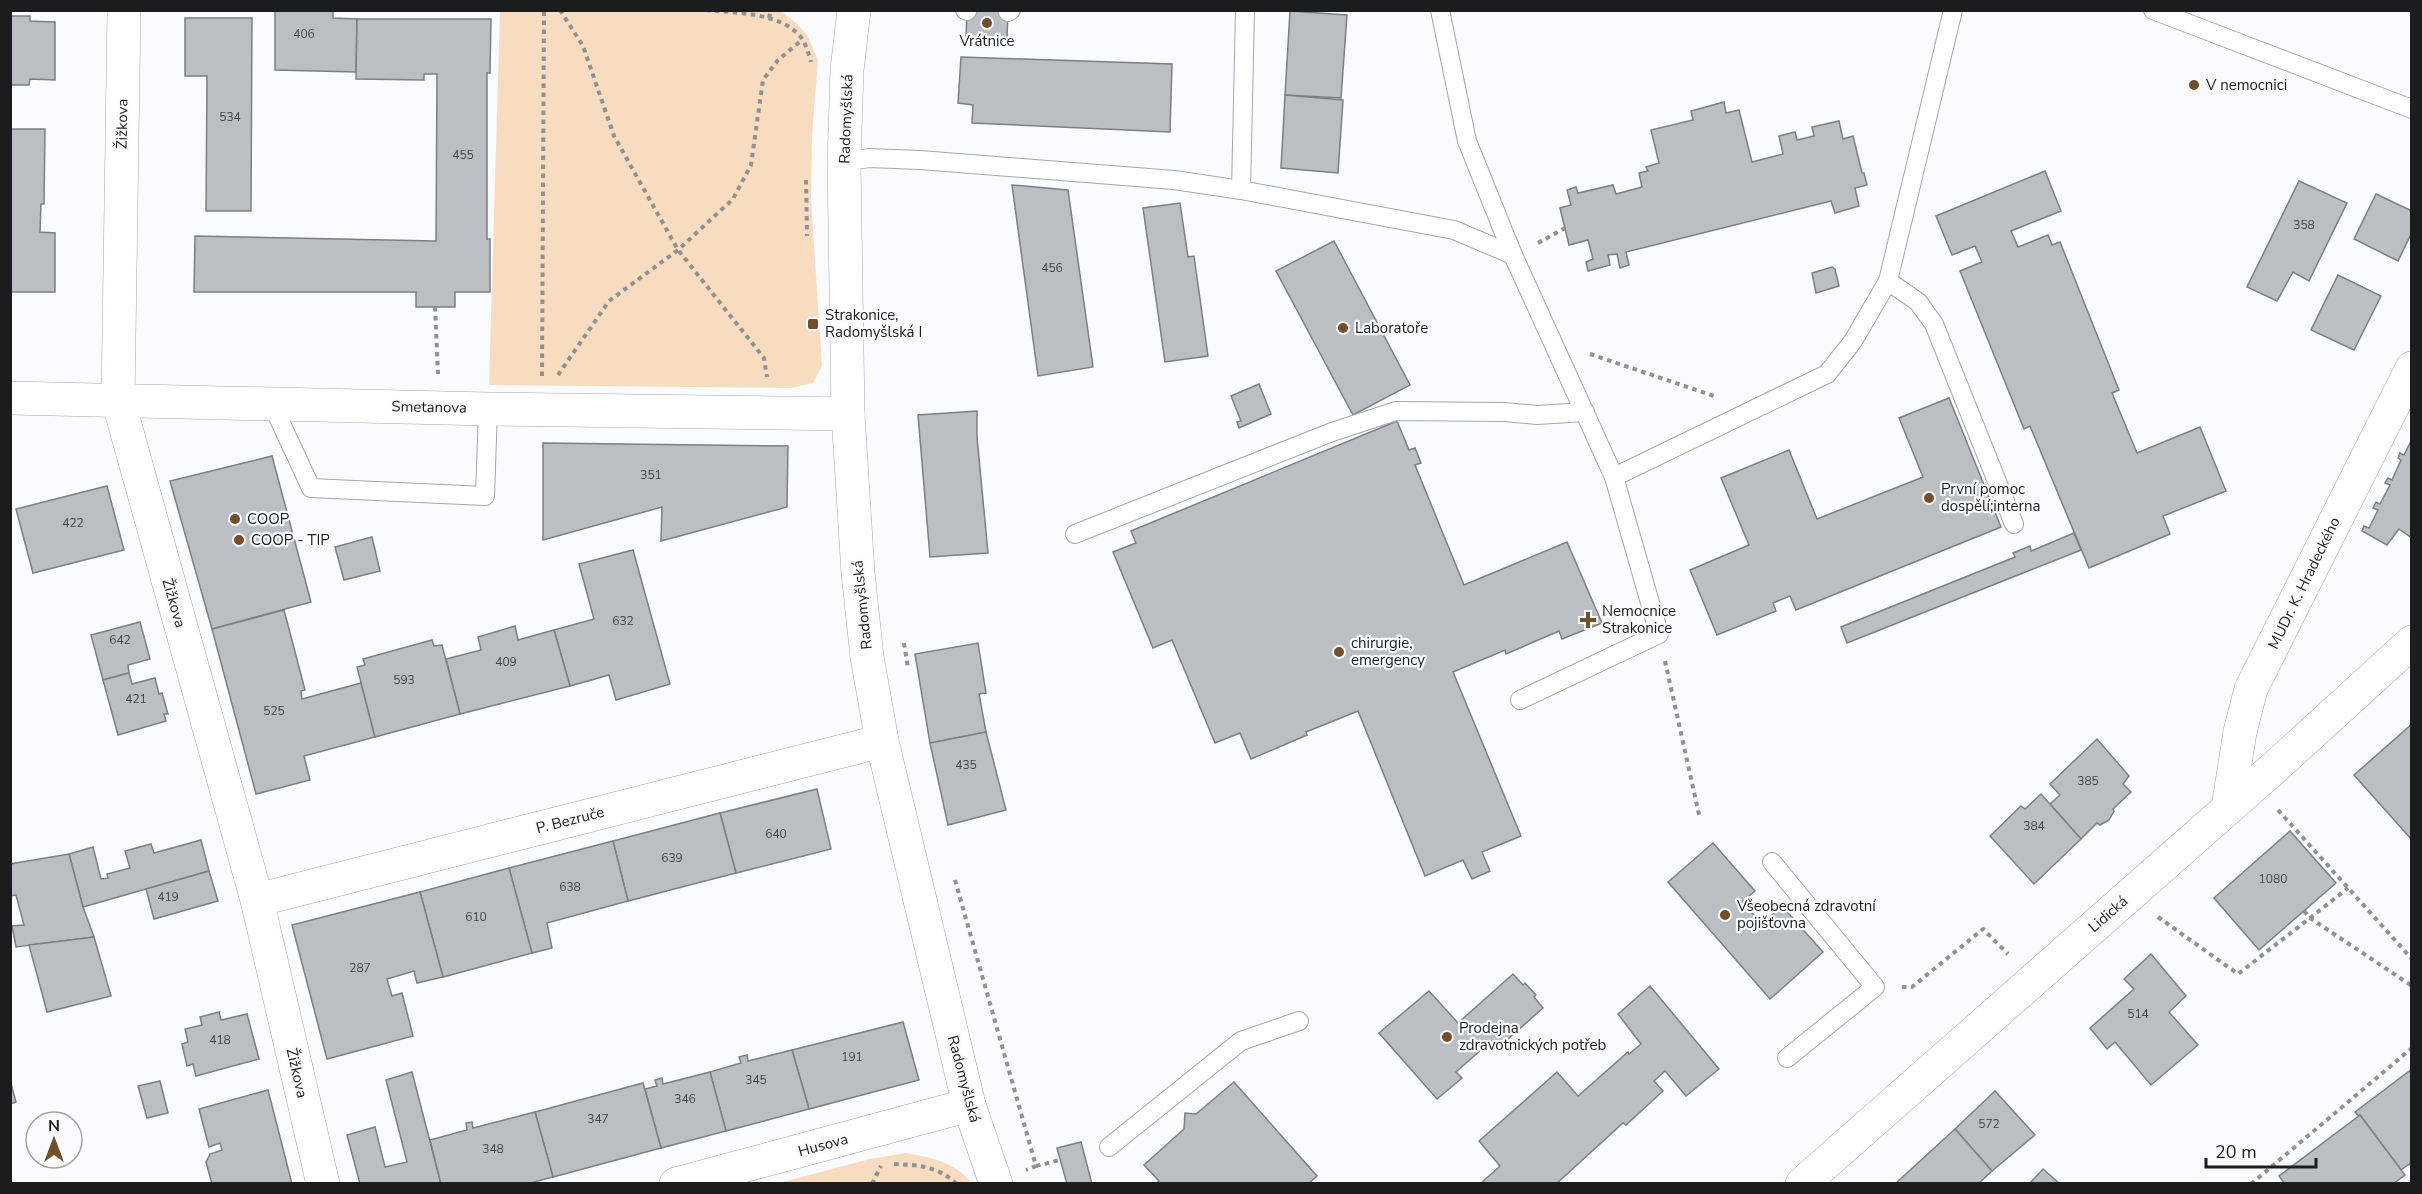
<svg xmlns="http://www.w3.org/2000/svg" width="2422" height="1194" viewBox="0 0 2422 1194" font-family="'Nunito Sans',sans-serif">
	<rect width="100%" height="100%" fill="#f9fbfe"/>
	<g fill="#f8dcc0">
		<path d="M780,10L797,24L807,35L818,60L812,135L811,200L822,366L813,383L791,388L489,385L500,11Z"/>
		<path d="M906,1153C929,1157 956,1162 971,1183H779L870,1159Z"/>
	</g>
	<g fill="#bbbec2" stroke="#7c7f83" stroke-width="1.5">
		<path d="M275,10H333V18L357,19L356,72L275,70Z"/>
		<path d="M967,10H1008L1007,38L966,37Z"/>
		<path d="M1290,11L1347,15L1341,98L1285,95Z"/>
		<path d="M10,16H30V21L55,22V80L30,79L29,85H10Z"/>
		<path d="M185,18H252L251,211H206L207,76H185Z"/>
		<path d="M357,19H491L490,73H487V239H490V292H455V307H416V292H194L195,236L436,241L437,74H424V80L356,79Z"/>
		<path d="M961,57L1172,64L1170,132L972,123L973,105L958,103Z"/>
		<path d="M1285,95L1343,100L1338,173L1281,168Z"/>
		<path d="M1724,102L1726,113L1739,110L1752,162L1783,154L1779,136L1795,132L1797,140L1814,136L1812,127L1839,121L1843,139L1853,136L1862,173H1864L1867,185L1855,188L1859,206L1835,213L1831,201L1626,252L1629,265L1620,268L1617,254L1608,255L1610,265L1588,271L1586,262L1593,259L1588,240L1569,245L1560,208L1571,205L1567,190L1576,187L1578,193L1613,185L1616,194L1642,187L1639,173L1648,171L1646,167L1659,163L1651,130L1693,120L1691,111Z"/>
		<path d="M10,129H45L44,204H41L40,232L55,233V292H10Z"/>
		<path d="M2045,171L2061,211L2011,231L2018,247L2048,235L2052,245L2060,242L2119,390L2112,393L2137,453L2200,427L2226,491L2163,516L2170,534L2089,568L2030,426L2024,429L1960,271L1982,262L1975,246L1952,255L1936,216Z"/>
		<path d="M2299,181L2347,203L2309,281L2293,272L2277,301L2247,287Z"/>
		<path d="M1012,185L1068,190L1093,367L1038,376Z"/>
		<path d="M2376,194L2412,211V232L2398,261L2354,239Z"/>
		<path d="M1180,203L1188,257L1194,256L1208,356L1165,362L1143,208Z"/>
		<path d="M1334,241L1410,385L1353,415L1276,271Z"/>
		<path d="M1832,267L1835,269L1839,286L1816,293L1812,273Z"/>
		<path d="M2338,275L2381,296L2354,350L2311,330Z"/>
		<path d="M1259,384L1271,414L1239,428L1237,422L1241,421L1231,396Z"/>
		<path d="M1949,398L2001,527L1796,610L1790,596L1773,603L1776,611L1717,635L1690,570L1749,545L1721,478L1789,450L1817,519L1923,477L1899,418Z"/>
		<path d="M977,411V437L988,553L930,557L918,415Z"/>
		<path d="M1397,421L1409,450L1415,448L1421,463L1415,465L1464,585L1567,542L1602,623L1562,639L1559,631L1506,654L1505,650L1453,672L1521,836L1482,852L1490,871L1472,879L1463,860L1425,876L1358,711L1306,732L1307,735L1251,759L1240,733L1215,743L1172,640L1153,648L1113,552L1136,543L1131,531Z"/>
		<path d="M2412,439V538L2399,529L2387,545L2362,531L2364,526L2369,528L2378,510L2373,508L2376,502L2380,504L2390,485L2385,483L2388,478L2392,480L2401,460L2398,458L2400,453L2404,455Z"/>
		<path d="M543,443L788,446L787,507L661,541L662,507L543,540Z"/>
		<path d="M272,456L311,602L212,629L170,481Z"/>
		<path d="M107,486L124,550L33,573L16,509Z"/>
		<path d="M2074,533L2081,550L1847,643L1841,627L2015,557L2013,553L2030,546L2031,551Z"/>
		<path d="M372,537L380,571L344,580L335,547Z"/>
		<path d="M633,550L670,684L616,700L609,675L570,686L554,630L594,619L579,564Z"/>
		<path d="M284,610L305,690L301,691L302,699L361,683L375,737L304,756L310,780L256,794L212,629Z"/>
		<path d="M140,622L150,659L128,665L129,673L103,680L91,635Z"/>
		<path d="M515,626L518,640L554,630L570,686L460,714L446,659L481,650L478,637Z"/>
		<path d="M432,640L434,646L442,645L460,714L375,737L357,667L365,665L363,659Z"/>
		<path d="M978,643L986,693L979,694L986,732L930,743L915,654Z"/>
		<path d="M129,673L132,684L155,678L159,694L162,693L168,714H164L166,721L118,735L103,680Z"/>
		<path d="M2412,724V840L2354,775Z"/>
		<path d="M986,732L1006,810L948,825L930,743Z"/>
		<path d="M2097,739L2129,776L2123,784L2131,792L2113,809L2114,811L2109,820L2100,825L2097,823L2081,839L2050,804L2060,795L2050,784Z"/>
		<path d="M817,789L831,849L736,873L720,813Z"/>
		<path d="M2041,794L2081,839L2034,884L1990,836L2021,806L2025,809Z"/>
		<path d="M720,813L736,873L628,901L613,841Z"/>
		<path d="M2290,831L2336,883L2259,950L2214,898Z"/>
		<path d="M201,840L209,871L83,907L69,854L93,847L101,879L108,878L107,874L130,868L125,851L151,844L154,853Z"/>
		<path d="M613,841L628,901L547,923L552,948L532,953L509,868Z"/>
		<path d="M1713,843L1755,891L1742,902L1762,924L1782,906L1823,952L1770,999L1668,882Z"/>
		<path d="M69,854L83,907L94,937L16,947L12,926L24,925L16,895L10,896V864Z"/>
		<path d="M509,868L532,953L443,977L420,892Z"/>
		<path d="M209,871L218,901L154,919L146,889Z"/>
		<path d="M420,892L443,977L417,983L414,971L387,979L392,996L402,993L413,1036L327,1059L292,925Z"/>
		<path d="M94,937L111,996L47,1012L29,945Z"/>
		<path d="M2151,954L2186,996L2169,1012L2198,1045L2151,1085L2115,1042L2107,1049L2090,1028L2134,989L2124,979Z"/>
		<path d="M1513,974L1523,985L1525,983L1536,995L1534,997L1543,1008L1498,1048L1491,1041L1456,1072L1462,1078L1437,1099L1379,1033L1429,991L1458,1023Z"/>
		<path d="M1650,986L1719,1069L1686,1096L1665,1071L1654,1081L1663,1091L1626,1125L1623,1123L1556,1184H1480L1500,1166L1479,1141L1557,1072L1578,1096L1628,1052L1629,1054L1641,1044L1618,1014Z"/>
		<path d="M219,1012L221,1020L247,1014L259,1059L196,1076L193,1064L187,1066L182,1044L188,1042L185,1029L202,1025L200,1017Z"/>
		<path d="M903,1022L919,1080L809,1109L792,1050Z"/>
		<path d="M792,1050L809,1109L726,1131L710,1072L741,1063L739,1057L747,1055L748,1061Z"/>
		<path d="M2412,1069V1162L2401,1170L2360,1115L2359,1116L2355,1112Z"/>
		<path d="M412,1072L441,1184H360L347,1135L375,1127L385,1167L407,1162L386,1080Z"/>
		<path d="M710,1072L726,1131L661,1148L645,1089L657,1086L655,1080L662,1078L663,1084Z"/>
		<path d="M10,1080L16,1102L10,1104Z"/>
		<path d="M160,1081L168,1113L147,1118L138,1086Z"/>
		<path d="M1234,1082L1317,1176L1308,1184H1156L1159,1181L1144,1165L1184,1129L1185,1113L1196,1114Z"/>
		<path d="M643,1083L661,1148L553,1177L535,1112Z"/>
		<path d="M268,1090L292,1184H212L206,1162L210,1154L222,1150L220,1143L209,1147L199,1109Z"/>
		<path d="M1995,1091L2035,1135L1992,1171L1955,1129Z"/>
		<path d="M535,1112L553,1177L527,1184H441L430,1140L467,1130L466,1123L472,1122L473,1128Z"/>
		<path d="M2360,1115L2405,1175L2393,1184H2285L2279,1176Z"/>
		<path d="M1955,1129L1992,1171L1978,1184H1895Z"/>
		<path d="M1081,1142L1092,1184H1067L1057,1148Z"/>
		<path d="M2043,1169L2060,1184H2029Z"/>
	</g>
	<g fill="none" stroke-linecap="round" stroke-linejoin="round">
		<defs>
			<g id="service">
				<path d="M965,10L967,11"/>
				<path d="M1440,10L1467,141L1513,255L1614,477L1659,634L1520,700"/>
				<path d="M2153,10L2412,109"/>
				<path d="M1008,12L1011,10"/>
				<path d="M844,162L869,158L920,160L1174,180L1241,190L1454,230L1513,255"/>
				<path d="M1241,190L1245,10"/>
				<path d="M1888,281L1918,302L1934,324L2014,524"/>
				<path d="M272,404L311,488L485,496L488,409"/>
				<path d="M1614,477L1827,374L1853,341L1888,281L1953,10"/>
				<path d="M1075,534L1332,432L1396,411L1504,412L1537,415L1585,412"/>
				<path d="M1772,862L1875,987L1787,1058"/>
				<path d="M1109,1147L1241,1041L1299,1021"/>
			</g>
			<g id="minor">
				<path d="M124,10L118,400L257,900L323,1184"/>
				<path d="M10,398L488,409L848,414"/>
				<path d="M2228,808L2240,732L2251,689L2412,368"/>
				<path d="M257,900L882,741"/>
			</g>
			<g id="tertiary">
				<path d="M854,10L847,70L844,162L848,414L858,573L867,657L882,741L969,1105L996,1184"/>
				<path d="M676,1184L969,1105"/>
				<path d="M1802,1184L2275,767L2412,642"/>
			</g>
		</defs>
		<use href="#service" stroke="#a4a7ab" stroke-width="20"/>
		<use href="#minor" stroke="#a4a7ab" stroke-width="34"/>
		<use href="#tertiary" stroke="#a4a7ab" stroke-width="34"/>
		<g stroke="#8f9193" stroke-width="4" stroke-dasharray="4.5 4.5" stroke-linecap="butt">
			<path d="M560,10L583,46L614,136L678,250L764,358L767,377"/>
			<path d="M706,10C734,13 775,12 797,33C805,40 808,52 811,62"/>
			<path d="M769,18L771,10"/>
			<path d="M806,180L807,236"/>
			<path d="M1538,243L1565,228"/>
			<path d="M435,307L438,374"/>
			<path d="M1590,354L1717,397"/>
			<path d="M558,375L609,301L678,250L733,199L751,165L763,80L778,60L802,40"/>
			<path d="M542,376L544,10"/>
			<path d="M904,643L908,668"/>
			<path d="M1665,661L1700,819"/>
			<path d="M2278,810L2412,959"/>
			<path d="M955,880L1036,1166L1026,1170"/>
			<path d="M2304,911L2310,918L2348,888"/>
			<path d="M2158,917L2238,974L2310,918L2412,986"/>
			<path d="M1902,987H1912L1983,929L2008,954"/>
			<path d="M894,1164C918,1165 937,1166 956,1183"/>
			<path d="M1036,1166L1060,1160"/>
			<path d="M872,1184L881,1166"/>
			<path d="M2251,1184L2412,1048"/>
		</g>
		<use href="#service" stroke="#fff" stroke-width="18"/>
		<use href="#minor" stroke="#fff" stroke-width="33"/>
		<use href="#tertiary" stroke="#fff" stroke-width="33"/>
	</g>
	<g fill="#724f28" stroke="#f9fbfe" stroke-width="2">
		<circle cx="987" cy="23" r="6"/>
		<circle cx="2194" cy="85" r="6"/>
		<rect x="807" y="318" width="12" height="12" rx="3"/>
		<circle cx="1343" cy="328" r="6"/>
		<circle cx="1929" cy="498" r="6"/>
		<circle cx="235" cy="519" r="6"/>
		<circle cx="239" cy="540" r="6"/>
		<path d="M1585 611h6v6h6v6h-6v6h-6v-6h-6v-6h6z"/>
		<circle cx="1339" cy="652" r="6"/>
		<circle cx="1725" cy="915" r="6"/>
		<circle cx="1447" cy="1037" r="6"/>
	</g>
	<g text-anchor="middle" stroke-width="4.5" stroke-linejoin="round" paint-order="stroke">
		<g font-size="12" fill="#434446">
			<text x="304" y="38">406</text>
			<text x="230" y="121">534</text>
			<text x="463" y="159">455</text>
			<text x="2304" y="229">358</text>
			<text x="1052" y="272">456</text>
			<text x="651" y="479">351</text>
			<text x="73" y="527">422</text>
			<text x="623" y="625">632</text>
			<text x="120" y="644">642</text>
			<text x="506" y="666">409</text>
			<text x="404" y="684">593</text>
			<text x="136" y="703">421</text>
			<text x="274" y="715">525</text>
			<text x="966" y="769">435</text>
			<text x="2088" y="785">385</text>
			<text x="2034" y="830">384</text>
			<text x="776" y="838">640</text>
			<text x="672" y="862">639</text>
			<text x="2273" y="883">1080</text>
			<text x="570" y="891">638</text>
			<text x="168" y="901">419</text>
			<text x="476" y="921">610</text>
			<text x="360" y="972">287</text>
			<text x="2138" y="1018">514</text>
			<text x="220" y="1044">418</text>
			<text x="852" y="1061">191</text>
			<text x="756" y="1084">345</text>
			<text x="685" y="1103">346</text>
			<text x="598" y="1123">347</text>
			<text x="1989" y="1128">572</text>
			<text x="493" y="1153">348</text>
		</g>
		<g font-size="15" fill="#1b1c1d" stroke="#f9fbfe" text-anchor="start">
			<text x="987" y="46" text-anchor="middle">Vrátnice</text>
			<text x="2206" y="90">V nemocnici</text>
			<text x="825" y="320">Strakonice,<tspan x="825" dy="17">Radomyšlská I</tspan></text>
			<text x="1355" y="333">Laboratoře</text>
			<text x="1941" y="494">První pomoc<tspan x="1941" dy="17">dospělí;interna</tspan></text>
			<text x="247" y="524">COOP</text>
			<text x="251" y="545">COOP - TIP</text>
			<text x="1602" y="616">Nemocnice<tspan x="1602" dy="17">Strakonice</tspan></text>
			<text x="1351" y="648">chirurgie,<tspan x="1351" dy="17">emergency</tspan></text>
			<text x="1737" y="911">Všeobecná zdravotní<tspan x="1737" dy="17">pojišťovna</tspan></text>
			<text x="1459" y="1033">Prodejna<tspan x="1459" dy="17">zdravotnických potřeb</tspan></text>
		</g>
		<g font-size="15" fill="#1b1c1d" stroke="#f9fbfe">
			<text transform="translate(846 119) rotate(-88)" y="5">Radomyšlská</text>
			<text transform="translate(122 124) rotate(-89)" y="5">Žižkova</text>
			<text transform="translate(429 407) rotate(1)" y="5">Smetanova</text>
			<text transform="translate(2304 583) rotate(-64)" y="5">MUDr. K. Hradeckého</text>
			<text transform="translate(174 603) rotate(74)" y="5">Žižkova</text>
			<text transform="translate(862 605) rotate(-96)" y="5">Radomyšlská</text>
			<text transform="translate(570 820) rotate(-14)" y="5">P. Bezruče</text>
			<text transform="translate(2108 914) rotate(-41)" y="5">Lidická</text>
			<text transform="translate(297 1073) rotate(77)" y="5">Žižkova</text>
			<text transform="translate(964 1079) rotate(75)" y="5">Radomyšlská</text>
			<text transform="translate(823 1145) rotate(-15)" y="5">Husova</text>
		</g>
	</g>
	<rect width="2422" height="1194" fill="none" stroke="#1b1c1d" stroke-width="24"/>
	<g transform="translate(54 1140)"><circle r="28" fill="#f9fbfe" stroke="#a0a2a4" stroke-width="1.5"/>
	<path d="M0-4.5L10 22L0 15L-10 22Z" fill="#724f28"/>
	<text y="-9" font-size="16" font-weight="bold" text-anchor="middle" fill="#1b1c1d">N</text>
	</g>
	<path d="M2206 1158v9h110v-9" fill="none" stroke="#1b1c1d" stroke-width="3"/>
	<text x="2215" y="1158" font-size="18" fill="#1b1c1d" stroke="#f9fbfe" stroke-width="4.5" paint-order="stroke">20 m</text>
</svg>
